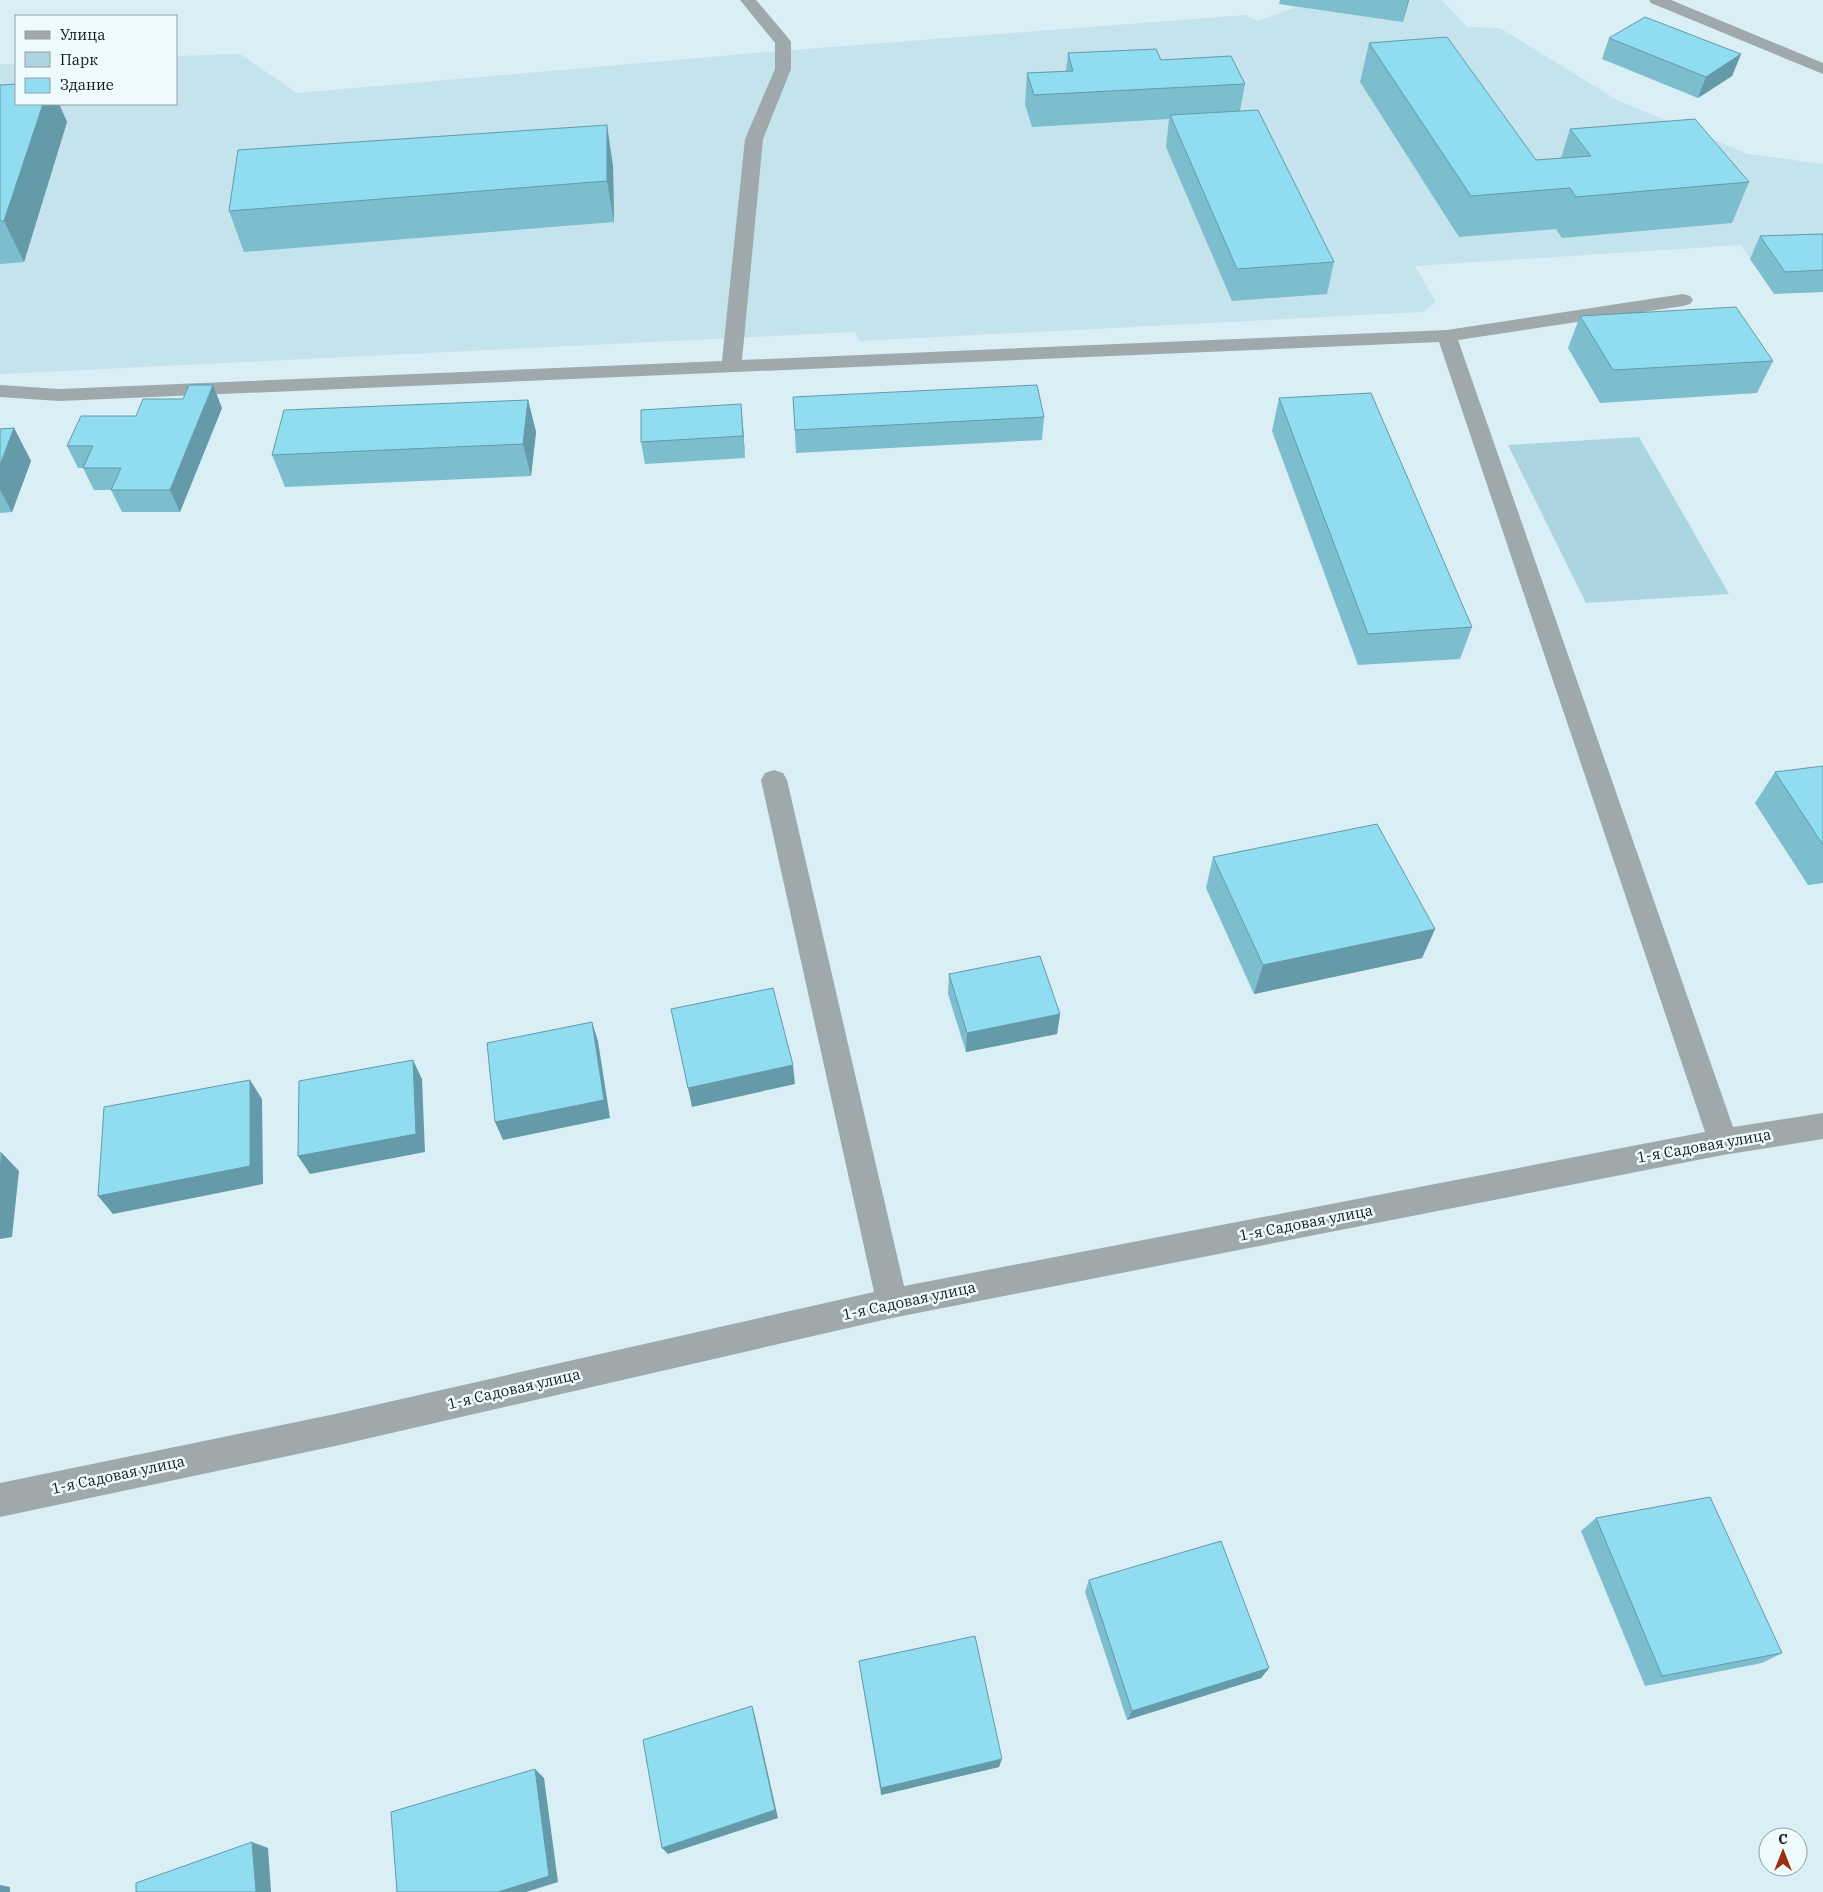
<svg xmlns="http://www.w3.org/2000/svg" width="1823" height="1892" viewBox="0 0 1823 1892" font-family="'IBM Plex Serif',serif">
	<rect width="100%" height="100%" fill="#d9eff5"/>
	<path fill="#c4e3ec" d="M1280,0H1442L1467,27L1500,28L1617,100L1748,154L1823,164V292L1774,294L1741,245L1415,266L1436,302L1422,312L859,341L855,332L0,374V64H16V104H176V56L240,54L297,93L768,52L1245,15L1258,21L1296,7L1279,4Z"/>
	<path fill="#aad5e1" d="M1639,437L1729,594L1586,603L1508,445Z"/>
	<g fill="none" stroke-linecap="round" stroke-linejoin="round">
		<g fill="#9fa8ab" fill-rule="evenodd">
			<path d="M740,0H756L789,39L791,42V69L763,139L742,360L1447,330L1683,294L1690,296L1693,300L1690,304L1683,306L1458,340L1733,1127L1823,1113V1139L1723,1155L892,1318L335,1446L0,1517V1483L335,1414L874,1292L761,780L765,773L774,770L783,773L787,780L904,1286L1705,1132L1439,342L59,401L0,397V385L59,389L722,361L745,139L775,69V43Z"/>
			<path d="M1649,0H1671L1823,63V74L1651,3Z"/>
		</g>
	</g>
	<g fill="#7cbdce">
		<path d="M1280,0H1409L1403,22L1279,4Z"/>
		<path d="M1609,38L1741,54L1732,76L1698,98L1602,59Z"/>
		<path d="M1369,43L1536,160L1561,158L1570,129L1749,182L1732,223L1562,238L1556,229L1459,237L1360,82Z"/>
		<path d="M1068,53L1161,60L1245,84L1240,111L1334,262L1327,294L1232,301L1166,147L1169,119L1032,127L1025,104L1027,73L1066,71Z"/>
		<path d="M0,85L16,104H59L67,122L24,262L0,264Z"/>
		<path d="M613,166L614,222L244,252L229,211Z"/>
		<path d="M1823,234V292L1774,294L1750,259L1760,236Z"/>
		<path d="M1580,316L1773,361L1757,393L1600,403L1568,348Z"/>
		<path d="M793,397L1044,417L1042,440L796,453Z"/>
		<path d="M1279,398L1472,627L1460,659L1358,665L1272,431Z"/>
		<path d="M528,400L536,432L531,476L285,487L272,455Z"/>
		<path d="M222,408L180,512H122L111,490H94L83,468H78L67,446L136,416Z"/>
		<path d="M743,427L745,458L645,464L641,442Z"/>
		<path d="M14,428L31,461L12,512L0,513V429Z"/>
		<path d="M1823,766V883L1808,885L1755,803L1775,772Z"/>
		<path d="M1213,857L1435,929L1422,958L1254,994L1206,888Z"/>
		<path d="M949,974L1060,1014L1057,1034L966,1052L948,994Z"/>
		<path d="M1596,1518L1782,1653L1762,1663L1645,1686L1581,1531Z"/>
		<path d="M1089,1580L1269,1668L1261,1678L1127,1720L1085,1592Z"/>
		<path d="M859,1661L999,1767L881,1795Z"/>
	</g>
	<g fill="#659aa8">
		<path d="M1408,0H1409L1403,22Z"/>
		<path d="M1741,54L1732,76L1698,98L1706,77Z"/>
		<path d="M43,104H59L67,122L24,262L4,221Z"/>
		<path d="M607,125L613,166L614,222L607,181Z"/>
		<path d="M213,385L222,408L180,512L170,490Z"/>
		<path d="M528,400L536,432L531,476L523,444Z"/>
		<path d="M741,404L743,427L745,458L743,436Z"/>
		<path d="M14,428L31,461L12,512L0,490V465Z"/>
		<path d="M1435,929L1422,958L1254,994L1263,965Z"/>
		<path d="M1060,1014L1057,1034L966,1052L967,1033Z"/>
		<path d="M592,1022L598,1041L610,1118L503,1140L495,1122Z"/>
		<path d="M413,1060L422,1079L425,1152L310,1174L298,1156Z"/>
		<path d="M793,1065L795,1084L692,1107L688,1088Z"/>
		<path d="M250,1080L262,1099L263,1184L113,1214L98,1196Z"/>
		<path d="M2,1153L19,1171L12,1237L0,1239V1170Z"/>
		<path d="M1269,1668L1261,1678L1127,1720L1132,1711Z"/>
		<path d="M752,1706L755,1716L778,1818L668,1854L662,1848Z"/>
		<path d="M1002,1759L999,1767L881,1795V1788Z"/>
		<path d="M535,1769L544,1778L558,1882L526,1892H498Z"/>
		<path d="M252,1842L268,1848L271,1892H256Z"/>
		<path d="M0,1885L10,1887V1892H0Z"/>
	</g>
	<g fill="#90dcf0" stroke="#659aa8">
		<path d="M1645,17L1741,54L1706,77L1609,38Z"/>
		<path d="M1447,37L1536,160L1591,156L1570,129L1695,119L1749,182L1576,197L1570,188L1471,196L1369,43Z"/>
		<path d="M1156,49L1161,60L1231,56L1245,84L1034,95L1027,73L1073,71L1068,53Z"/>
		<path d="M16,84V104H43L4,221H0V85Z"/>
		<path d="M1258,110L1334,262L1237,269L1170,115Z"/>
		<path d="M607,125V181L229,211L238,150Z"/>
		<path d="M1823,234V270L1785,272L1760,236Z"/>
		<path d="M1736,307L1773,361L1613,370L1580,316Z"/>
		<path d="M189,385H213L170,490H111L121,468H83L93,446H67L81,416H136L143,399H183Z"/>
		<path d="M1037,385L1044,417L795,430L793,397Z"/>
		<path d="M1371,393L1472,627L1368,634L1279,398Z"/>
		<path d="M528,400L523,444L272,455L284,410Z"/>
		<path d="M741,404L743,436L641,442V410Z"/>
		<path d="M14,428L0,465V429Z"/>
		<path d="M1823,766V845L1775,772Z"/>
		<path d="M1377,824L1435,929L1263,965L1213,857Z"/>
		<path d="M1040,956L1060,1014L967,1033L949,974Z"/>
		<path d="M773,988L793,1065L688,1088L671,1009Z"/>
		<path d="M592,1022L604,1100L495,1122L487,1043Z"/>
		<path d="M413,1060L416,1134L298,1156L299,1081Z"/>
		<path d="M250,1080V1166L98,1196L104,1107Z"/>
		<path d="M0,1153H2L0,1170Z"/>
		<path d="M1710,1497L1782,1653L1662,1676L1596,1518Z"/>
		<path d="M1221,1541L1269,1668L1132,1711L1089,1580Z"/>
		<path d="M975,1636L1002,1759L881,1788L859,1661Z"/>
		<path d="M752,1706L775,1810L662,1848L643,1740Z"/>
		<path d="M535,1769L549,1876L498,1892H397L391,1812Z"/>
		<path d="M252,1842L256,1892H136V1883Z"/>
	</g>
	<g text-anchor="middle" stroke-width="5" stroke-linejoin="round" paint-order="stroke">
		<g font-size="15" fill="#11181b" stroke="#edfafe">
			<text transform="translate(1704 1146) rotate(-10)" y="5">1-я Садовая улица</text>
			<text transform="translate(1306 1223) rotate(-11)" y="5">1-я Садовая улица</text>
			<text transform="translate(909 1301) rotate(-12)" y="5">1-я Садовая улица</text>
			<text transform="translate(514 1389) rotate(-13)" y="5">1-я Садовая улица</text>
			<text transform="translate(118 1475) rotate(-12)" y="5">1-я Садовая улица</text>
		</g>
	</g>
	<rect x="15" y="15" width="162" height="90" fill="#edfafe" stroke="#95a0a3"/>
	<rect x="25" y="31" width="25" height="8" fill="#9fa8ab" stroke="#95a0a3"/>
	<text x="60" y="40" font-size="15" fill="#11181b">Улица</text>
	<rect x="25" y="52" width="25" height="15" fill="#aad5e1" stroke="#95a0a3"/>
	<text x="60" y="65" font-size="15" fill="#11181b">Парк</text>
	<rect x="25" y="78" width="25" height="15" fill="#90dcf0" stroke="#95a0a3"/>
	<text x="60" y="90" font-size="15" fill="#11181b">Здание</text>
	<g transform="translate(1783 1852)"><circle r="24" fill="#edfafe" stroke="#95a0a3"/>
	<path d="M0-4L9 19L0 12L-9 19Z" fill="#983110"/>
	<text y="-8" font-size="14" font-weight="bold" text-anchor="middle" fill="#11181b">С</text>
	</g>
</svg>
